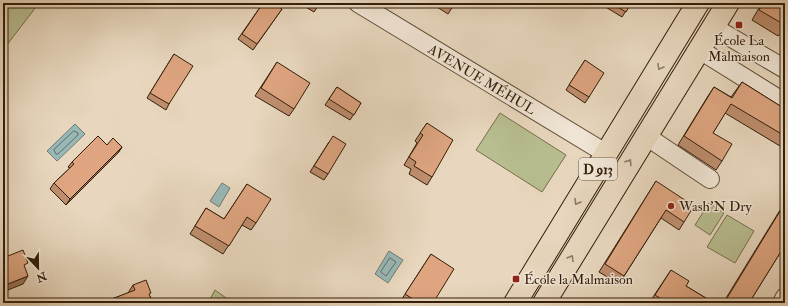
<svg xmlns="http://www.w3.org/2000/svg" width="788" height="306" viewBox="0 0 788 306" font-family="'IM FELL Double Pica',serif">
	<rect width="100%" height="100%" fill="#e8d7be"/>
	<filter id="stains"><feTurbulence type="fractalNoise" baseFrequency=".005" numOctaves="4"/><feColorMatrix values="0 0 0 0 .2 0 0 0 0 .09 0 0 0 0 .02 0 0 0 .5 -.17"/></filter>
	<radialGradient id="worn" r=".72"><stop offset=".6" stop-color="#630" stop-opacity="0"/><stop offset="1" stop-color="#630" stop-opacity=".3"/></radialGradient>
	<g fill="#b8be90" stroke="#766e4c">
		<path d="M3,3H39L3,50Z"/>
		<path d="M500,113L566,155L542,192L476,150Z"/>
		<path d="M709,203L724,213L710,235L695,225Z"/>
		<path d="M727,215L754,231L735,263L707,247Z"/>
		<path d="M215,290L233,303H208Z"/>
	</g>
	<g fill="#98b8b7" stroke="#707a71">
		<path d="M75,124L85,134L57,161L47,151Z"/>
		<path d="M222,183L230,188L219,207L210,201Z"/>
		<path d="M389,251L403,260L388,283L375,274Z"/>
	</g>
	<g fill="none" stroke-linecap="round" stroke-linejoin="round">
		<g stroke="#666b60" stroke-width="1">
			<path d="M74,131L78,133V135L58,154H56L54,150Z"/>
			<path d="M390,258L396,262L386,276L381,272Z"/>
		</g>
		<defs>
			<g id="street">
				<path d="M358,3L607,154"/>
				<path d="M713,27L785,69"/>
				<path d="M700,50L785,103"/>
				<path d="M646,136L710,179"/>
				<path d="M782,303L785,297"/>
			</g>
			<g id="primary">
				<path d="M515,303L698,3"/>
				<path d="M544,303L728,3"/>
			</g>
		</defs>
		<use href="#street" stroke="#604c36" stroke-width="20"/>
		<use href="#primary" stroke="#331e09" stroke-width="24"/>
		<use href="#street" stroke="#f0e5d5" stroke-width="18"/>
		<use href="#primary" stroke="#e8d7be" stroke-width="22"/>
	</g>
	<g fill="#bf8e6e" stroke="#331e09">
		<path d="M263,3L282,9L253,50L238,39Z"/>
		<path d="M299,3H320L314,12Z"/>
		<path d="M439,3H455L448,14L437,7Z"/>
		<path d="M604,3H631L622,17L604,6L605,4Z"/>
		<path d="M762,3H785V32L783,36L780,34L778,36L752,20Z"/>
		<path d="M174,54L169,104L166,110L147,98Z"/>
		<path d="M585,60L589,97L585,103L566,90Z"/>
		<path d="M277,62L294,109L289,116L255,96Z"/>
		<path d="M742,82L785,109V149L725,113L713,133L722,161L716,170L678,145L708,96L714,87L731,97Z"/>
		<path d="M337,87L361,103L350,120L325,105Z"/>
		<path d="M427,123L432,177L427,185L409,174L411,169L404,165L417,143L415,141Z"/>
		<path d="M329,142L328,174L324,180L310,172Z"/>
		<path d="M107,145L122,147L118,153L66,205L50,189L54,183L70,168L68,167L72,162Z"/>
		<path d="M656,181L684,222L679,230L661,218L619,284L599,272Z"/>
		<path d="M247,184L256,223L251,230L242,225L223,254L190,234L206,208L224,219Z"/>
		<path d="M785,202V245L749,303H723Z"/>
		<path d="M431,254L433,303H402L400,302Z"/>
		<path d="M671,270L686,286L714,303H649Z"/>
		<path d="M133,285L150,296L153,303H103L104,302L128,293Z"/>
	</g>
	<g fill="#9b745a" stroke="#331e09">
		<path d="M122,147L118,153L66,205L70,199Z"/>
		<path d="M28,276L23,284L3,292V286Z"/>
	</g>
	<g fill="#dea580" stroke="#331e09">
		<path d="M263,3H274L282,9L257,44L242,34Z"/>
		<path d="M312,3H320L318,7Z"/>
		<path d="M448,3H455L453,6Z"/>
		<path d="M611,3H631L626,12Z"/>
		<path d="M763,3H785V25L759,10Z"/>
		<path d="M174,54L193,66L169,104L150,93Z"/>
		<path d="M585,60L604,73L589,97L569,85Z"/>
		<path d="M277,62L310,83L294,109L261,88Z"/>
		<path d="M742,82L785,109V136L731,104L713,133L732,144L722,161L684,136L714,87L732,98Z"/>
		<path d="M337,87L361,103L354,115L329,99Z"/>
		<path d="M427,123L453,140L432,177L414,166L416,162L409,157L423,135L420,133Z"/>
		<path d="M98,136L107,145L113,138L122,147L70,199L54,183L74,164L72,162Z"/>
		<path d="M333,136L346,144L328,174L314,166Z"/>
		<path d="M656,181L694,206L684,222L666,210L624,276L605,264Z"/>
		<path d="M247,184L271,199L256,223L247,217L229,246L195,226L206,208L224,219Z"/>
		<path d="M785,203V245L749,303H724Z"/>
		<path d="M23,250L28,263L24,265L28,276L3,286V258Z"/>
		<path d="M431,254L454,269L433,303H419L405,294Z"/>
		<path d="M671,270L689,281L686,286L714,303H657L663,300L655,295Z"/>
		<path d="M146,280L151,293L149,294L153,303H104V302L135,290L133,285Z"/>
		<path d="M291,300L295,303H289Z"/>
	</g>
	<defs><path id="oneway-chevron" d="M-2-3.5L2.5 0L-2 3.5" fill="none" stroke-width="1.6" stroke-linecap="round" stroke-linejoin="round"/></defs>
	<g stroke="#8e7a64">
		<use href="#oneway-chevron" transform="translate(660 67) rotate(121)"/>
		<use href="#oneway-chevron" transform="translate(629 162) rotate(-58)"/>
		<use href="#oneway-chevron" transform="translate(577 202) rotate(121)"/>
		<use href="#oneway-chevron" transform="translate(571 258) rotate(-59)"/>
	</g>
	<g fill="#8f2418" stroke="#f0e5d5" stroke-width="1.5">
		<rect x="735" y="21" width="8" height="8" rx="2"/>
		<circle cx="671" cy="206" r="4"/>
		<rect x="512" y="275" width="8" height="8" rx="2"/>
	</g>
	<g text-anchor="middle" stroke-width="3" stroke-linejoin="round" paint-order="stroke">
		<rect fill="#f0e5d5" stroke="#6c5a46" stroke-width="1" x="579" y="158" width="38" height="22" rx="3"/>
		<g font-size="13" font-weight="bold" fill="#331e09">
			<text x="598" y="174">D 913</text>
		</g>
		<g font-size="14" fill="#331e09" stroke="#f0e5d5" text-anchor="start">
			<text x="739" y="45" text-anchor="middle">École La<tspan x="739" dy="16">Malmaison</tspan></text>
			<text x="679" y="211">Wash'N Dry</text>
			<text x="524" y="284">École la Malmaison</text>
		</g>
		<g font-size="14" fill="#331e09" stroke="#f0e5d5">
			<text transform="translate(482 79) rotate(31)" y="5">AVENUE MÉHUL</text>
		</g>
	</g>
	<rect width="788" height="306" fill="none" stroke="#e8d7be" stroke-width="16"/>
	<rect x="4" y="4" width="780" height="298" fill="none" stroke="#331e09" stroke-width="2"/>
	<rect x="8" y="8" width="772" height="290" fill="none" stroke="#331e09"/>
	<g transform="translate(38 268) rotate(158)" stroke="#f0e5d5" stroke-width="3" paint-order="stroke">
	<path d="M0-3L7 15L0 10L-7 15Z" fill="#331e09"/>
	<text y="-6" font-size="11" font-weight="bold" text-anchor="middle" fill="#331e09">N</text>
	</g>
	<rect width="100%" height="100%" filter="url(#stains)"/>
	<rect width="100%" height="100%" fill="url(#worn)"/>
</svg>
